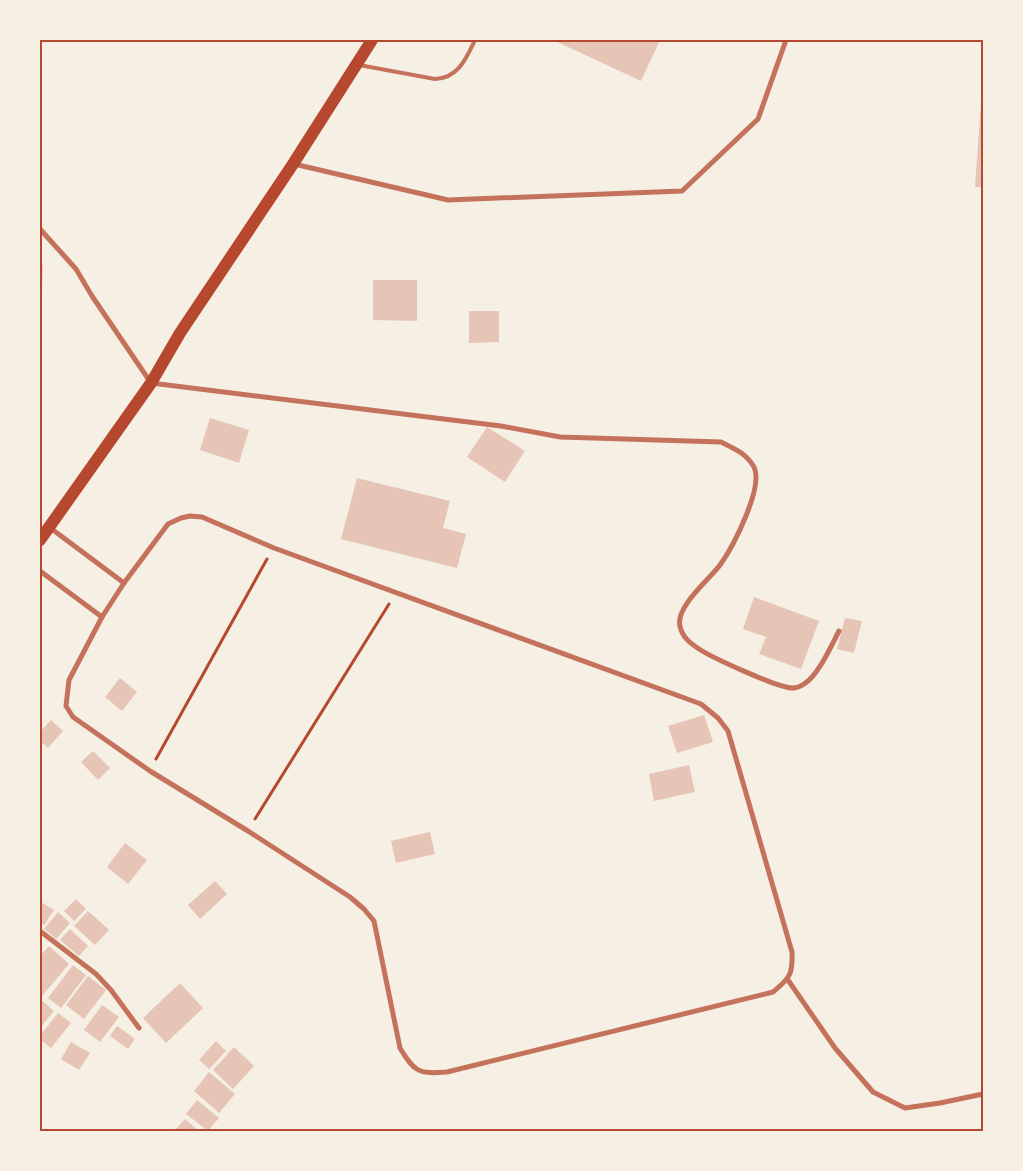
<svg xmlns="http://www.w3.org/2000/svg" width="1023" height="1171" viewBox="0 0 1023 1171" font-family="'Roboto Serif',serif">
	<rect width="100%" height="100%" fill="#f6efe4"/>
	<g fill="#e6c5b7">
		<path d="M553,40H660L641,81Z"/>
		<path d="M982,89H983V187H975Z"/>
		<path d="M40,264L43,265L42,292H40Z"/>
		<path d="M373,280H417V321L373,320Z"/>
		<path d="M469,311H499V342L469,343Z"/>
		<path d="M210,418L249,430L239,463L200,450Z"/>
		<path d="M487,427L525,451L505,482L467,457Z"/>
		<path d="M357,478L450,501L443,528L466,534L457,568L341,539Z"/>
		<path d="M754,597L819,621L801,669L759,654L766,637L743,629Z"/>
		<path d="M845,618L862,621L854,653L837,649Z"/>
		<path d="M120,678L137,692L122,711L105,697Z"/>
		<path d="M704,715L713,742L677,753L668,726Z"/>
		<path d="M51,720L63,731L48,748L40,741V732Z"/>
		<path d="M93,751L110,768L98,780L81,762Z"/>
		<path d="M689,765L695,792L654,801L649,774Z"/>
		<path d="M430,832L435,854L396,863L391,841Z"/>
		<path d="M125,843L147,860L128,884L107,867Z"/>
		<path d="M215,881L227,894L200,919L188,905Z"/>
		<path d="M76,899L86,909L74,921L64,911Z"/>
		<path d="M43,903L54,910L44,925L40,922V907Z"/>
		<path d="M88,911L109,930L95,945L74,926Z"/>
		<path d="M58,912L70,923L56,939L44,929Z"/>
		<path d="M70,929L88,946L79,956L60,940Z"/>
		<path d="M49,946L69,964L42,996L40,994V956Z"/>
		<path d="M73,965L86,975L61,1008L48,998Z"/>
		<path d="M88,976L106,990L84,1019L66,1005Z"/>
		<path d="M180,983L203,1008L166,1043L143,1018Z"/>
		<path d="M40,999L54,1011L40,1028Z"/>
		<path d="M102,1005L119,1017L100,1042L84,1030Z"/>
		<path d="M58,1013L71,1023L51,1048L40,1039V1036Z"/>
		<path d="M117,1026L135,1039L128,1049L110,1036Z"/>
		<path d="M216,1041L226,1051L209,1069L199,1060Z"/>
		<path d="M71,1042L90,1053L79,1070L61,1059Z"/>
		<path d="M234,1047L254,1066L233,1089L213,1070Z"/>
		<path d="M209,1072L235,1094L219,1113L194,1091Z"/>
		<path d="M197,1100L219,1118L208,1131L186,1114Z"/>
		<path d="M185,1119L199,1131H174Z"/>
	</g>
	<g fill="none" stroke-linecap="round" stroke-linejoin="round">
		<g stroke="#b5482f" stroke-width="3">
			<path d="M156,759L267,559"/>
			<path d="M255,819L389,604"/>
		</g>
		<path stroke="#c5725c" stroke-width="4" d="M359,65L435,79C458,78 466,59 475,40"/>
		<g stroke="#c5725c" stroke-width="5">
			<path d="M294,164L448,200L682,191L758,119L786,40"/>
			<path d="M40,229L76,269L92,296L151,383L501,426L560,437L721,442C735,449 746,453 754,467C764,487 733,547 720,565C710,579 675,607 680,626C682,637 690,643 699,649C711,657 780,689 793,688C796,688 801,686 804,684C818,676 831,646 839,631"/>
			<path d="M190,516L202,517L274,548L701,704L718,718L728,731L792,952C793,974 790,978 773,992L447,1072C419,1074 415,1073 400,1048L374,921L364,909L350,897L248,831L150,771L73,717L66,706L69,680L102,617L124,583L168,524L181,518Z"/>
			<path d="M49,527L124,583"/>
			<path d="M40,571L102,617"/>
			<path d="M40,931L96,974L111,990L139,1028"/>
			<path d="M788,980L835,1048L873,1092L905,1108L940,1103L983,1094"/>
		</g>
		<path stroke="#b5482f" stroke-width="12" d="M40,540L151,383L180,333L293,164L372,40"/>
	</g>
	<rect width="1023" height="1171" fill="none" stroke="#f6efe4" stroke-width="82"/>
	<rect x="41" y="41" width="941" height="1089" fill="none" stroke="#b5482f" stroke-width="2"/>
</svg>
